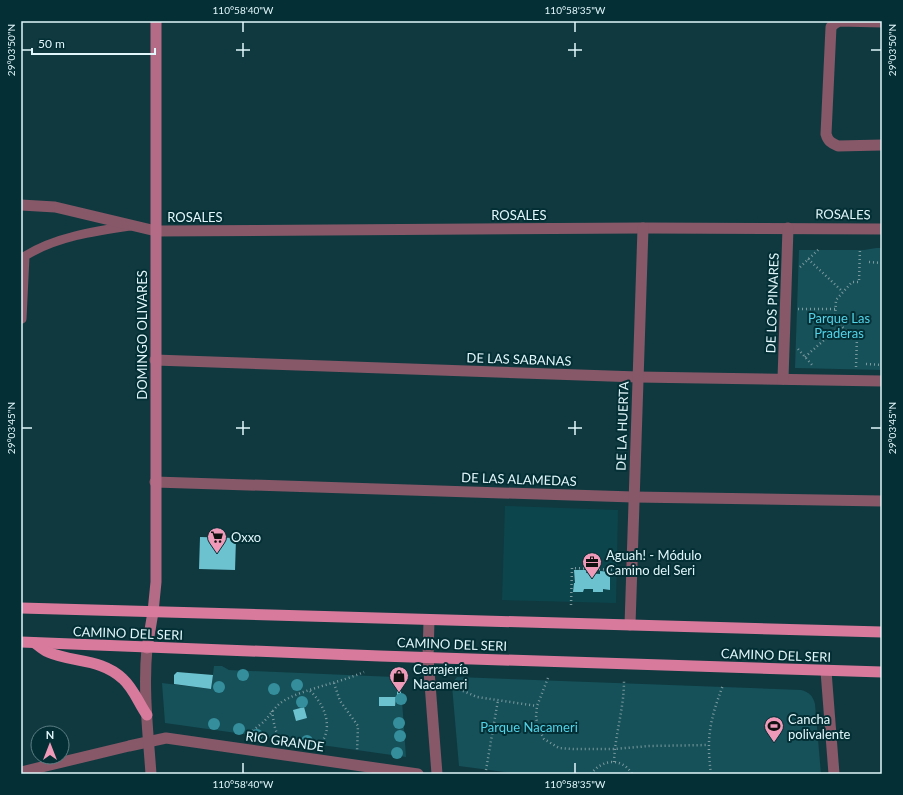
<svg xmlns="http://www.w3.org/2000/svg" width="903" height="795" viewBox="0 0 903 795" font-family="Lato,sans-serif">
	<rect width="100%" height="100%" fill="#0f393f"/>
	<path fill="#0d454d" d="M505,506L618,510L616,603L502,600Z"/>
	<g fill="#165059">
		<path d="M876,248H882V370L795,368L799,250H864Z"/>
		<path d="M214,666H222L229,670L395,677L399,679L401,686L406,757L165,723L162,683L211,689Z"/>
		<path d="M457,677L801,690C809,692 813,696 815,704L821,774H519L459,766L452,686L453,682Z"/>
	</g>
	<g fill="#6dc2d0">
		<path d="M200,537L236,538L235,570L199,569Z"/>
		<path d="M574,570H587L586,573L600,574V571L610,572V590L603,589V592H593V589H584L583,592H573L574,583H575Z"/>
		<path d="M177,672L213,675L211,689L174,684V675Z"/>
		<rect x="397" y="690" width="4" height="5"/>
		<path d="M379,697H396L395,706H379Z"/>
		<path d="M304,707L307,718L296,721L293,710Z"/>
	</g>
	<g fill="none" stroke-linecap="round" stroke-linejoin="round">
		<g stroke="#7c9ba0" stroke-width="2.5" stroke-dasharray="1 3" stroke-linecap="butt">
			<path d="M808,259L843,292"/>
			<path d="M869,262L882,263"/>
			<path d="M800,267L820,248"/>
			<path d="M798,309H835"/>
			<path d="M798,349L813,366"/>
			<path d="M805,357L841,325"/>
			<path d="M866,364L882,365"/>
			<path d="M856,367L857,337H851L835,318L836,300L852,282H859L860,248"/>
			<path d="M571,605L572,568L618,570"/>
			<path d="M548,678L537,706L536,717L538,727L544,739L559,748L573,749H614L649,746L708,745"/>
			<path d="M334,683L340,701L358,726L357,752"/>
			<path d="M452,686L477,697L537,706"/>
			<path d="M310,691C325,704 335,731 318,746"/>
			<path d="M272,711C274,722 274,733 283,741"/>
			<path d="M248,737C252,731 256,728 261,724C270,717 274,706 285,700C307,688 339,683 364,672"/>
			<path d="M614,762C615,734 624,709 624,681"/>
			<path d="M486,770L498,700"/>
			<path d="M591,774C602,759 622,757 632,774"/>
			<path d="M711,774C706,737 710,720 723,685"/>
		</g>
		<path stroke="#865868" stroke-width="9" d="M22,319L25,256C55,237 95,231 130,226"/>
		<g stroke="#865868" stroke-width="11">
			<path d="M882,22L839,21L834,24L831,27L826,134C828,141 831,143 838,146L882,145"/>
			<path d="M21,205L55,207L156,231L643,228L882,229"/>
			<path d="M155,360L638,377L882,381"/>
			<path d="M783,379L788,228"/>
			<path d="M155,482L633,497L882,501"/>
			<path d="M429,620L428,658L437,774"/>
			<path d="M630,625L643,228"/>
			<path d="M826,671L834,774"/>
			<path d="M21,772L129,746L166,738L418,774"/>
		</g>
		<path stroke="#865868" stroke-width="11" d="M147,648C143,689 148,732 151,774"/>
		<path stroke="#b46b85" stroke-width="11" d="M147,648L153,612L156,582V21"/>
		<g stroke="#d87a9c" stroke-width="11">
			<path d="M21,608L882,632"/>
			<path d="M21,642L380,656L882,672"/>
			<path d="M35,643C39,646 43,650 48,652C73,663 101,658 123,679C134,689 139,704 147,715"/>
		</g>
	</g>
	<g fill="#348e9c">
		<circle cx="243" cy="675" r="6"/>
		<circle cx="297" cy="685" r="6"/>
		<circle cx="219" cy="687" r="6"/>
		<circle cx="274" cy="689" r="6"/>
		<circle cx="401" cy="699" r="6"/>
		<circle cx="302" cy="702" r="6"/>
		<circle cx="399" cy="723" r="6"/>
		<circle cx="214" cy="724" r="6"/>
		<circle cx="239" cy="729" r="6"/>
		<circle cx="257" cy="735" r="6"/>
		<circle cx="400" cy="736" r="6"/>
		<circle cx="307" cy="741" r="6"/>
		<circle cx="397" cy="753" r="6"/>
	</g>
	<path fill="none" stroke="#e2f7fb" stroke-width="1.5" d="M243,22V32M575,22V32M243,43V57M575,43V57M22,50H32M236,50H250M568,50H582M871,50H881M243,421V435M575,421V435M22,428H32M236,428H250M568,428H582M871,428H881M243,763V773M575,763V773"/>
	<defs>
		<symbol id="supermarket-pin" viewBox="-11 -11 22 30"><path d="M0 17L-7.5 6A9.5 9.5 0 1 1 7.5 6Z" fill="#ef9ab8" stroke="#032f35"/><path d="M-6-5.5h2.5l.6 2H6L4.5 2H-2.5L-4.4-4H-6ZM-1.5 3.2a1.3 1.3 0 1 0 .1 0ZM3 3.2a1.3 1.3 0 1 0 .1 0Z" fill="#111"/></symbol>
		<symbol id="office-pin" viewBox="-11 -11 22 30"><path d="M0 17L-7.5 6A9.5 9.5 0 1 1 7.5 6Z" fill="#ef9ab8" stroke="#032f35"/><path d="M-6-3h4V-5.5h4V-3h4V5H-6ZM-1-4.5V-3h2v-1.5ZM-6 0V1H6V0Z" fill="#111"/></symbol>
		<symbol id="shop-pin" viewBox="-11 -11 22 30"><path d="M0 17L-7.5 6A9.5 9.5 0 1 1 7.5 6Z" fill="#ef9ab8" stroke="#032f35"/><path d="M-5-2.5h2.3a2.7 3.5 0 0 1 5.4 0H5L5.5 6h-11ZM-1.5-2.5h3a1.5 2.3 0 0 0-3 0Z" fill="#111"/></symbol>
		<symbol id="stadium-pin" viewBox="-11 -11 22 30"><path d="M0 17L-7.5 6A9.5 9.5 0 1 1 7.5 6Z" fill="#ef9ab8" stroke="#032f35"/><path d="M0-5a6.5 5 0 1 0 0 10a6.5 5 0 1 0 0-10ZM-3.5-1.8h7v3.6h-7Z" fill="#111"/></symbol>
	</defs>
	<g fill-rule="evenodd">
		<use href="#supermarket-pin" x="206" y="526" width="22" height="30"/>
		<use href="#office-pin" x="581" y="551" width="22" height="30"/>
		<use href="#shop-pin" x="388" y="665" width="22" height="30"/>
		<use href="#stadium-pin" x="763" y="715" width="22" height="30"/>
	</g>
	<g text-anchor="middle" stroke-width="4" stroke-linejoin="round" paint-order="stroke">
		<g font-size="13" fill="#e2f7fb" stroke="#032f35">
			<text transform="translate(843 214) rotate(1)" y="5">ROSALES</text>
			<text x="519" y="220">ROSALES</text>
			<text x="195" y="222">ROSALES</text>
			<text transform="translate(772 303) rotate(-88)" y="5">DE LOS PINARES</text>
			<text transform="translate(142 335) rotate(-90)" y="5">DOMINGO OLIVARES</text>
			<text transform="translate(519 359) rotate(2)" y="5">DE LAS SABANAS</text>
			<text transform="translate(622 426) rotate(-88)" y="5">DE LA HUERTA</text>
			<text transform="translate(519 479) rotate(2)" y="5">DE LAS ALAMEDAS</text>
			<text transform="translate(128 633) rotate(2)" y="5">CAMINO DEL SERI</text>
			<text transform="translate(452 644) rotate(2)" y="5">CAMINO DEL SERI</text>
			<text transform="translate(776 655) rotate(2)" y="5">CAMINO DEL SERI</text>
			<text transform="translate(285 741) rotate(8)" y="5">RIO GRANDE</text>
		</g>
		<g font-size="13" fill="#53d3e8" stroke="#032f35">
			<text x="839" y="323">Parque Las<tspan x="839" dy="15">Praderas</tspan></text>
			<text x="529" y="732">Parque Nacameri</text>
		</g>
		<g font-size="13" fill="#e2f7fb" stroke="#032f35" text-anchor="start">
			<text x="231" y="542">Oxxo</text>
			<text x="606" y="560">Aguah! - Módulo<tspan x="606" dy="15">Camino del Seri</tspan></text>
			<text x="413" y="674">Cerrajería<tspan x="413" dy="15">Nacameri</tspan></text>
			<text x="788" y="724">Cancha<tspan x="788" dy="15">polivalente</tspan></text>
		</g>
	</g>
	<rect width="903" height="795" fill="none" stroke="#032f35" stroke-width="44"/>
	<g transform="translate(50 745)"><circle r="19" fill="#032f35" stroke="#5c7f84"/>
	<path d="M0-3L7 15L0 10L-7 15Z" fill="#ef9ab8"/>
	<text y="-6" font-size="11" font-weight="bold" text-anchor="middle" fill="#e2f7fb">N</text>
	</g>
	<path d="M32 48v6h123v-6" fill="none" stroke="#e2f7fb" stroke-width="2"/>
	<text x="38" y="48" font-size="12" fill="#e2f7fb" stroke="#032f35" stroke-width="3" paint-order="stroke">50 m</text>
	<rect x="22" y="22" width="859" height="751" fill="none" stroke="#e2f7fb" stroke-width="1.5"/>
	<g font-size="10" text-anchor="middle" fill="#e2f7fb">
		<text x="243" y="14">110°58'40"W</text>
		<text x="575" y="14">110°58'35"W</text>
		<text transform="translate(11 50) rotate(-90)" y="4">29°03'50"N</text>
		<text transform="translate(892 50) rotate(-90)" y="4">29°03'50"N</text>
		<text transform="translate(11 428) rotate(-90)" y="4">29°03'45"N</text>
		<text transform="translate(892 428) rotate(-90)" y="4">29°03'45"N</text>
		<text x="243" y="788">110°58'40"W</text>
		<text x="575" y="788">110°58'35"W</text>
	</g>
</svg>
